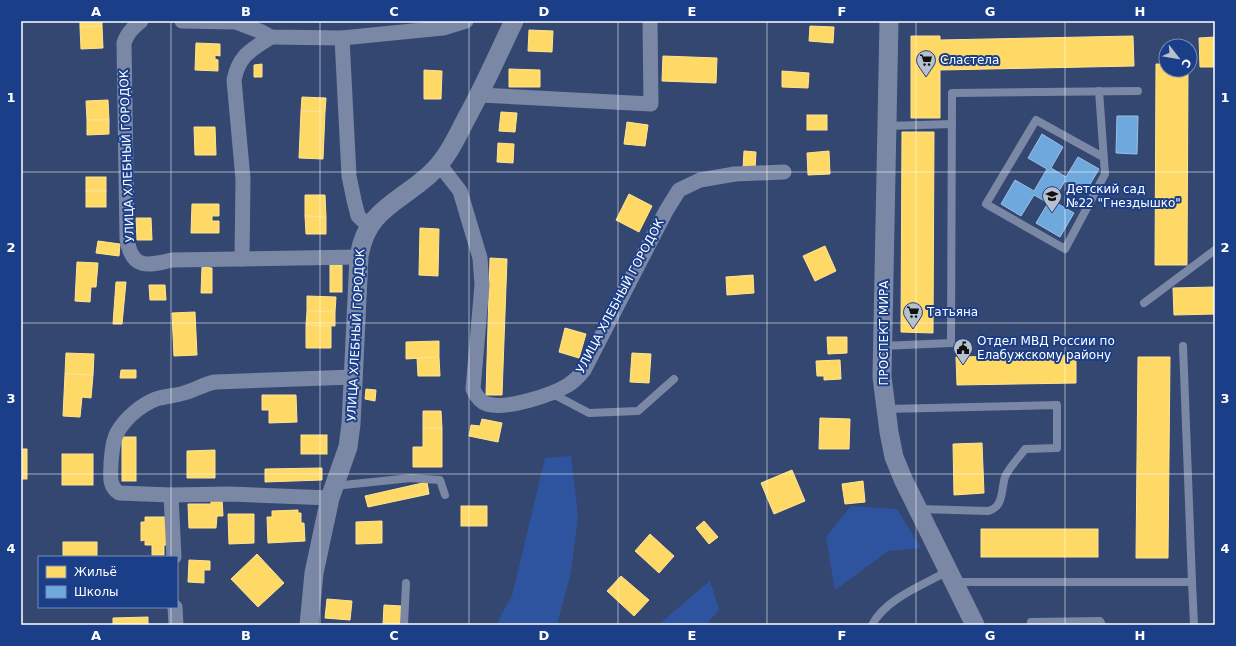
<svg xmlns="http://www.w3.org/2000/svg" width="1236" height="646" viewBox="0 0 1236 646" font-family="'DejaVu Sans',sans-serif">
	<rect width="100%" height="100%" fill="#344770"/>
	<g fill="#2f549f">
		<path d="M571,456L578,515L571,572L557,625H497L501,615L512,596L545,458Z"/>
		<path d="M851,506L897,509L921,548L888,551L835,590L826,537Z"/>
		<path d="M710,581L719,610L705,625H658Z"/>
	</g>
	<g fill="#ffd966" stroke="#ffe494">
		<path d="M80,21H102V26L80,27Z"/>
		<path d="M102,26L103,48L81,49L80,27Z"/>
		<path d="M810,26L834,27L833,43L809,41Z"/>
		<path d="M529,30L553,31L552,52L528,51Z"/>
		<path d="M911,36H940V40L1133,36L1134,66L940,70V118H911Z"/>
		<path d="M1215,37V67H1200L1199,38Z"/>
		<path d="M196,43L220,44V56L215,55V59L218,60V71L195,70Z"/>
		<path d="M663,56L717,58L716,83L662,81Z"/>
		<path d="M262,64V77H254V65Z"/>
		<path d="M1156,64H1166V70H1188L1187,265H1155Z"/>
		<path d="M509,69L540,70V87H509Z"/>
		<path d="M424,70L442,71L441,99H424Z"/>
		<path d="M782,71L809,73L808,88L782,87Z"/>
		<path d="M302,97L326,98L325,112L301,111Z"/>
		<path d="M108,100L109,120H87L86,101Z"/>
		<path d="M301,111L325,112L323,159L299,158Z"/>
		<path d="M501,112L517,113L515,132L499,131Z"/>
		<rect x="807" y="115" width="20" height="15"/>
		<path d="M87,120H109V134L87,135Z"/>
		<path d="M627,122L648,125L645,146L624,144Z"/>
		<path d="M194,127H215L216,155H195Z"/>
		<path d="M902,132H934L933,333L901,332Z"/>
		<path d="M498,143L514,144L513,163L497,162Z"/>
		<path d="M744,151L756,152L755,170L743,169Z"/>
		<path d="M829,151L830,174L808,175L807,153Z"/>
		<rect x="86" y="177" width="20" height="14"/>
		<rect x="86" y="191" width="20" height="16"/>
		<path d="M629,194L652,206L639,232L616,220Z"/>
		<path d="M305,195H325L326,217L305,216Z"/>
		<path d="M192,204H219V216H212V221H219V233H191Z"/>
		<path d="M305,216L326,217V234H306Z"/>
		<path d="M136,218H151L152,240H137Z"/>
		<path d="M420,228L439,229L438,276L419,275Z"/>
		<path d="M98,241L120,244L119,256L96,253Z"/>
		<path d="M825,246L836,271L815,281L803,256Z"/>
		<path d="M490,258L507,259L502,395H486Z"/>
		<path d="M77,262L98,263L96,287H91L90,302L75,301Z"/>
		<rect x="330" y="265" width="12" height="27"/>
		<path d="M202,267L212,268V293H201Z"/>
		<path d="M753,275L754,293L727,295L726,277Z"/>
		<path d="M116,282H126L122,324H113Z"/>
		<path d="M149,285H165L166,300H150Z"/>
		<path d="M1215,287V314L1174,315L1173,288Z"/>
		<path d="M307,296L336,297L335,312L307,311Z"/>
		<path d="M307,311L335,312V326L306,325Z"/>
		<path d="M195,312L197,355L174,356L172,313Z"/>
		<path d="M306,325L331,326V348H306Z"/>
		<path d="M565,328L586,334L579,358L559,352Z"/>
		<path d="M827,337H847V353L828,354Z"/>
		<path d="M439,341V357L406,359V342Z"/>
		<path d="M66,353L94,354L93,375L65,374Z"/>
		<path d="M632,353L651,354L649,383L630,382Z"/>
		<path d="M1076,355V383L957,385L956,357Z"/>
		<path d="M439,357L440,376H418L417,358Z"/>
		<path d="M1138,357H1170L1168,558H1136Z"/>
		<path d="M840,360L841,379L824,380V376H817L816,361Z"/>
		<path d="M121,370H136V378H120Z"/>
		<path d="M65,374L93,375L91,398L82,397L80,417L63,416Z"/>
		<path d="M366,389L376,390L375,401L365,399Z"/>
		<path d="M262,395H296L297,422L269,423V410H262Z"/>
		<path d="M423,411H441L442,428H423Z"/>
		<path d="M820,418L850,419L849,449H819Z"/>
		<path d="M482,419L502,423L498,442L469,436L471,425L480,426Z"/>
		<path d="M423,428H442V467H413V447H423Z"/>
		<rect x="301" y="435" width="26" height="19"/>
		<rect x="122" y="437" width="14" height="44"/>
		<path d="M982,443L984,493L954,495L953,444Z"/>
		<rect x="21" y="449" width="6" height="30"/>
		<path d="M215,450V478H187V451Z"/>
		<rect x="62" y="454" width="31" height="31"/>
		<path d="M322,468V480L265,482V469Z"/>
		<path d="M792,470L805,501L774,514L761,483Z"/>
		<path d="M863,481L865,502L845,504L842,484Z"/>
		<path d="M427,482L429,494L368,507L365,496Z"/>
		<path d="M222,498L223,516H217L216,528H189L188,504H211V499Z"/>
		<rect x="461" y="506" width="26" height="20"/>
		<path d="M298,510V513H301V523H304L305,541L268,543L267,517H272V511Z"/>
		<path d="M228,514H254V543L229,544Z"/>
		<path d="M145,517H169L170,545H164V555H152V545H145V540L141,541V522H145Z"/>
		<path d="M382,521V543L356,544V522Z"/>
		<path d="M704,521L718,537L709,544L696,528Z"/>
		<rect x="981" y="529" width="117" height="28"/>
		<path d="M650,534L674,556L659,573L635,551Z"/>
		<rect x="63" y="542" width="34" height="15"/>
		<path d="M257,554L284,583L258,607L231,579Z"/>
		<path d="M189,560L210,561V570H204V583L188,582Z"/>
		<path d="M621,576L649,600L634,616L607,591Z"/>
		<path d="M327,599L352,601L350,620L325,618Z"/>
		<path d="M384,605L402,606L400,625H383Z"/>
		<path d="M148,617V625H113V618Z"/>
	</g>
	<g fill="#6fa8dc" stroke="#9ac2e6">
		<path d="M1117,116H1138L1137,154L1116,153Z"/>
		<path d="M1042,134L1063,147L1051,168L1066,177L1078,157L1099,169L1085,193L1065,181L1053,201L1074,213L1060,237L1036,223L1048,203L1034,195L1021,216L1001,204L1015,180L1034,191L1047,169L1028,158Z"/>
	</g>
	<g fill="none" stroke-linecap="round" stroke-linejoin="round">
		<g stroke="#7b88a5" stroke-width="8">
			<path d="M1099,91L1105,174L1065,249L986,204L1036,120L1103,157"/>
			<path d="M887,126L952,124"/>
			<path d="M1144,303L1215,250"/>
			<path d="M882,346L951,343L952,93L1138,91"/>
			<path d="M1183,346L1192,582"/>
			<path d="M551,393L589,413L638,411L674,379"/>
			<path d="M886,409L1057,405V448L1025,449C1019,458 1009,467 1005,477C1001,490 1004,507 988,511L919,509"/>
			<path d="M334,486L411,478L440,480L445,495"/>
			<path d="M955,582H1192L1194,625"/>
			<path d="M404,625L406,583"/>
			<path d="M872,625C885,599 923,585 948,571"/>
			<path d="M1031,625V622L1100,621L1102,625"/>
		</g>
		<g stroke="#7b88a5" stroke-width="15">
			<path d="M141,21C133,28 127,33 124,43L127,238C131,270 148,266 172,260L359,257"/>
			<path d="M182,21L236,22L262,32L271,37L342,38L443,28L466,21"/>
			<path d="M342,38L349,176L354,200L358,216L369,226"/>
			<path d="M480,95L651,104L650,21"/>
			<path d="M439,164L460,191L480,258L482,285L473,389C476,396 480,402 487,404C506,410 552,395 568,385C575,381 580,375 584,370L666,211L679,190L700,180L735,174L784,172"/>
			<path d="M242,259L243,179L234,80C239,55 251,50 271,37"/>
			<path d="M171,495L174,557"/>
			<path d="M330,498L229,494L171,495L119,493C108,486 111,475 111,463C112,453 112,442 117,433C125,418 141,405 156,399C165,396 175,396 184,393C195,390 204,384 215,382L354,377"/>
			<path d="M175,607L176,625"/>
		</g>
		<g stroke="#7b88a5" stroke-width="19">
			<path d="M889,21L882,377L889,432L894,457L903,479L975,625"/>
			<path d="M309,625L314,573L330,498L348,447L351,424L359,257C366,210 398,203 429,175C446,160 456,139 466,119C484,87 498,54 514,21"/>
		</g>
	</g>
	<path fill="none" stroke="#fff" stroke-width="1" stroke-opacity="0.55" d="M171,21V557M320,21V625M469,21V625M618,21V625M767,21V625M916,21V625M1065,21V625M21,172H1215M21,323H1215M21,474H1215M171,607V625"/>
	<defs>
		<symbol id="supermarket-pin" viewBox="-11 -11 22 30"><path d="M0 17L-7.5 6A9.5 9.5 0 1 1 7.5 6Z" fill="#b8bfcd" stroke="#1b3e88"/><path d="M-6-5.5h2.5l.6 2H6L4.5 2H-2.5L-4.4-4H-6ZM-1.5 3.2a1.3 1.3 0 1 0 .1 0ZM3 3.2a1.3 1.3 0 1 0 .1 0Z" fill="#111"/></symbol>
		<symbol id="school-pin" viewBox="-11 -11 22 30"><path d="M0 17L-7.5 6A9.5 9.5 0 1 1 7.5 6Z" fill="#b8bfcd" stroke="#1b3e88"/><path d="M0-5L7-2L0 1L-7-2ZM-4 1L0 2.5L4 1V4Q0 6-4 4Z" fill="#111"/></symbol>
		<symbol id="civic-pin" viewBox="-11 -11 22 30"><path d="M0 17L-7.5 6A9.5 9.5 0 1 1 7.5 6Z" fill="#b8bfcd" stroke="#1b3e88"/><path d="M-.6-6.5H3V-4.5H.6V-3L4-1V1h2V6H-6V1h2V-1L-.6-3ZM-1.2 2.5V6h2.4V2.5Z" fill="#111"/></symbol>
	</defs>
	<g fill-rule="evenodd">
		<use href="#supermarket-pin" x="915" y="49" width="22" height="30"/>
		<use href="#school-pin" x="1041" y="185" width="22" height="30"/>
		<use href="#supermarket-pin" x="902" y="301" width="22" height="30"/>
		<use href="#civic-pin" x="952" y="337" width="22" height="30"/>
	</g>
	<g text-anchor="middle" stroke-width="4" stroke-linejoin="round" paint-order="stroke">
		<g font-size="12" fill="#fff" stroke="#1b3e88" text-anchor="start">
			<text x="940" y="64">Сластела</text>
			<text x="1066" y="193">Детский сад<tspan x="1066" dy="14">№22 "Гнездышко"</tspan></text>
			<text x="927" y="316">Татьяна</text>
			<text x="977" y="345">Отдел МВД России по<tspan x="977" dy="14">Елабужскому району</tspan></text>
		</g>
		<g font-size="12" fill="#fff" stroke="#1b3e88">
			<text transform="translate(127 156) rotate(-92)" y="4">УЛИЦА ХЛЕБНЫЙ ГОРОДОК</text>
			<text transform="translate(620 296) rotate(-62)" y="4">УЛИЦА ХЛЕБНЫЙ ГОРОДОК</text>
			<text transform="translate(884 333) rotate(-90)" y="4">ПРОСПЕКТ МИРА</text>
			<text transform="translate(356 335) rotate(-87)" y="4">УЛИЦА ХЛЕБНЫЙ ГОРОДОК</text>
		</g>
	</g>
	<rect width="1236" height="646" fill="none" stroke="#1b3e88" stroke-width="44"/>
	<rect x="38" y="556" width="140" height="52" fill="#1b3e88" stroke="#768bb8"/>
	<rect x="46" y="566" width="20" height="12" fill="#ffd966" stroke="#768bb8"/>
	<text x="74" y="576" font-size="12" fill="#ffffff">Жильё</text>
	<rect x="46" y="586" width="20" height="12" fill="#6fa8dc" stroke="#768bb8"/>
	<text x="74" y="596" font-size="12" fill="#ffffff">Школы</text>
	<g transform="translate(1178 58) rotate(121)"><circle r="19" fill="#1b3e88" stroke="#768bb8"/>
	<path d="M0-3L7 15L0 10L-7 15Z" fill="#b8bfcd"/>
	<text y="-6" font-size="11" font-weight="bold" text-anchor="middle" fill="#ffffff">С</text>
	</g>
	<rect x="22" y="22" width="1192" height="602" fill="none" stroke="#fff" stroke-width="1.5"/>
	<g font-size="13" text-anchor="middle" font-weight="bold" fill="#fff">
		<text x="96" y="16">A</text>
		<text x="246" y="16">B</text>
		<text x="394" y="16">C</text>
		<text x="544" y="16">D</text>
		<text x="692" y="16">E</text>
		<text x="842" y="16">F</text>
		<text x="990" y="16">G</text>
		<text x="1140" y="16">H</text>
		<text x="11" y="102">1</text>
		<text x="1225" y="102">1</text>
		<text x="11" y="252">2</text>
		<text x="1225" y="252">2</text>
		<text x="11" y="403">3</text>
		<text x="1225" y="403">3</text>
		<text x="11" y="553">4</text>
		<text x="1225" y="553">4</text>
		<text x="96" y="640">A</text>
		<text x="246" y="640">B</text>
		<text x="394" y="640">C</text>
		<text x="544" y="640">D</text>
		<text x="692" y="640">E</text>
		<text x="842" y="640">F</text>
		<text x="990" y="640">G</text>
		<text x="1140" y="640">H</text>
	</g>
</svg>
